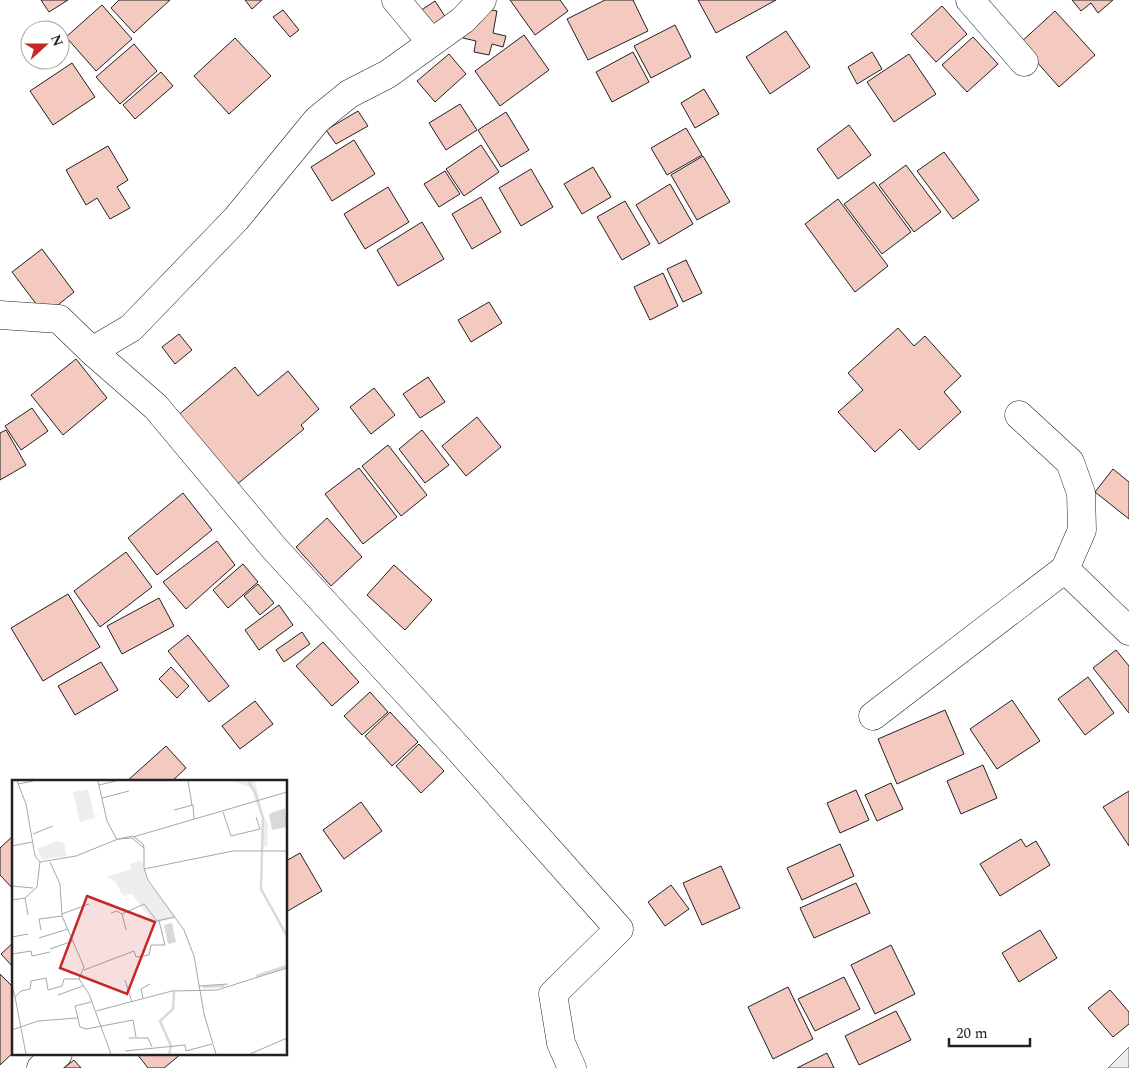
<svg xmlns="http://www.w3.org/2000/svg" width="1129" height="1068" viewBox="0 0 1129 1068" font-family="Spectral,serif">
	<rect width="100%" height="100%" fill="#fff"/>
	<path fill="#eee" stroke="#6f6f6f" d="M1129,1047V1068H1108Z"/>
	<g fill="#f3c9c0" stroke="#222">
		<path d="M41,0H68L49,12Z"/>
		<path d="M119,0H170L134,33L111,8Z"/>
		<path d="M245,0H262L252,9Z"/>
		<path d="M510,0H560L568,11L535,35Z"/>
		<path d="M605,0H633L648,31L588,60L567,19Z"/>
		<path d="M698,0H776L716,33Z"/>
		<path d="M1072,0H1113L1098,13L1091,3L1081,11Z"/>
		<path d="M435,1L446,18L431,27L420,11Z"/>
		<path d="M102,5L132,39L96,71L66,37Z"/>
		<path d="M942,6L967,34L936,62L911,34Z"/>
		<path d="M482,8L497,11L493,33L506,36L503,47L492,44L489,55L474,52L476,41L463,38L467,21L479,24Z"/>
		<path d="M283,10L299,30L290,37L273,17Z"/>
		<path d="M1055,11L1095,55L1059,87L1020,43Z"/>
		<path d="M675,25L691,57L651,78L634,46Z"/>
		<path d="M786,31L810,67L770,94L746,57Z"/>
		<path d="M524,35L549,70L500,106L475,71Z"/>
		<path d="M973,37L998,64L967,92L942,65Z"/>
		<path d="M235,38L271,76L229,114L194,76Z"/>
		<path d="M134,44L157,71L120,104L96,77Z"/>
		<path d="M633,52L649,82L612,102L596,72Z"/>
		<path d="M872,52L882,69L857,84L848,67Z"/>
		<path d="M449,54L466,74L435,102L417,81Z"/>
		<path d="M909,54L936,94L894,122L867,82Z"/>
		<path d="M72,63L95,97L53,125L30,91Z"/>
		<path d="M161,72L173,86L135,119L123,105Z"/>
		<path d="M704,89L719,114L695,128L681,103Z"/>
		<path d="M460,104L477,130L446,150L429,123Z"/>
		<path d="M358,111L368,126L336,144L326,130Z"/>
		<path d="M506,112L529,150L501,167L478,130Z"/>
		<path d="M849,125L871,155L838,179L817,149Z"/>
		<path d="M686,128L702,155L667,175L651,148Z"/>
		<path d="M354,140L375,174L332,201L311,167Z"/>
		<path d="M481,145L499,172L464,196L446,169Z"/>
		<path d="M108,146L128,180L117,187L130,208L110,219L97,198L86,205L66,170Z"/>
		<path d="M944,152L979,200L953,219L917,171Z"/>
		<path d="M703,156L730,202L697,220L671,175Z"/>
		<path d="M906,165L941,212L914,232L879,185Z"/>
		<path d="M593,167L611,197L582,214L564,184Z"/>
		<path d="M531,169L553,207L521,226L499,188Z"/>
		<path d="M445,171L460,194L439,207L424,184Z"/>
		<path d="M874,182L911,232L882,254L844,204Z"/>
		<path d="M670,184L693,224L659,244L636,205Z"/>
		<path d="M388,187L409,222L365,249L344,214Z"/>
		<path d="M481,197L501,232L472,249L452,214Z"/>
		<path d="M838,199L888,266L855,292L805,224Z"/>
		<path d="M625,201L650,244L622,260L597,217Z"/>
		<path d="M422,222L444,259L398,286L377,250Z"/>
		<path d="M42,249L74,292L58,305L40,309L12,272Z"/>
		<path d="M686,260L702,293L683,302L667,269Z"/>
		<path d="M663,273L678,306L650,320L634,287Z"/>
		<path d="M489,302L502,323L471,342L458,320Z"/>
		<path d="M898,328L914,346L925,336L961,376L944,392L961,412L919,450L900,429L875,452L838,412L863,390L848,373Z"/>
		<path d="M179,334L192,350L175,364L162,347Z"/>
		<path d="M76,359L107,398L63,435L31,395Z"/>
		<path d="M235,367L258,396L288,371L319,409L301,425L304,429L235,486L177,416Z"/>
		<path d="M428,377L445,402L420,418L403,394Z"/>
		<path d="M374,388L395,415L371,434L350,407Z"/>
		<path d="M32,408L48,431L21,450L5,426Z"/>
		<path d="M477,417L501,447L466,476L442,446Z"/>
		<path d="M6,430L26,465L0,480V433Z"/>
		<path d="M422,430L449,465L425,483L399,449Z"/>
		<path d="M388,445L427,495L401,516L362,466Z"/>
		<path d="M359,468L397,517L363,544L325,494Z"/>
		<path d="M1113,469L1129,482V519L1095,492Z"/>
		<path d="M183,493L212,530L157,575L128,538Z"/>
		<path d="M327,518L362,557L331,586L296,547Z"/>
		<path d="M217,541L235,565L186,609L163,582Z"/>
		<path d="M126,552L152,587L100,627L74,591Z"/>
		<path d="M243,564L258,582L228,608L213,590Z"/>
		<path d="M394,565L432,600L405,630L367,595Z"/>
		<path d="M258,584L274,603L260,615L244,596Z"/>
		<path d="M68,594L100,647L43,681L11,628Z"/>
		<path d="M159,598L174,626L122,654L107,626Z"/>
		<path d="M279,605L293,625L259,650L245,630Z"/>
		<path d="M302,632L310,644L284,662L276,650Z"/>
		<path d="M188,635L229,686L209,702L168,651Z"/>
		<path d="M323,642L359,682L332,706L296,666Z"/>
		<path d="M1116,650L1129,666V713L1093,668Z"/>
		<path d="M101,662L118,690L75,715L58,686Z"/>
		<path d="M171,667L189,686L177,698L159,679Z"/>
		<path d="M1088,677L1114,713L1085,735L1058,699Z"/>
		<path d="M370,692L388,712L362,735L344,716Z"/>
		<path d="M1012,700L1040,741L997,769L970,729Z"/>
		<path d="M255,701L273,724L240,749L222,726Z"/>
		<path d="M945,710L964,754L897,784L878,739Z"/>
		<path d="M390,712L418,742L392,766L365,736Z"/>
		<path d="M419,744L444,771L421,793L396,766Z"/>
		<path d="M166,746L186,768L171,782H126Z"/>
		<path d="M983,765L997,798L961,814L947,781Z"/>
		<path d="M891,783L903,809L877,821L865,795Z"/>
		<path d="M856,790L869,820L840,833L827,803Z"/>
		<path d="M1129,791V846L1103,807Z"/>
		<path d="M361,802L382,831L344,859L323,830Z"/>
		<path d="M14,835V890L0,875V848Z"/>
		<path d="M1021,839L1026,847L1036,841L1050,865L1000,896L980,864Z"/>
		<path d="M840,844L854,876L802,900L787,868Z"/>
		<path d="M300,853L322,891L286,912V861Z"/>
		<path d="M721,866L740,908L702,925L683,883Z"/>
		<path d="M856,883L870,913L814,938L800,908Z"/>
		<path d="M671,885L689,909L665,926L648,902Z"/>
		<path d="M1040,930L1057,958L1019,982L1002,953Z"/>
		<path d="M14,942V968L1,954Z"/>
		<path d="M891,945L915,994L875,1014L851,965Z"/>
		<path d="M0,974L14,988V1052L0,1065Z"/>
		<path d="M844,977L860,1009L815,1031L798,999Z"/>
		<path d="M788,987L813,1039L773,1059L748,1007Z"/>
		<path d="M1110,990L1129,1012V1024L1113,1037L1088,1008Z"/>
		<path d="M896,1011L911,1040L859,1065L845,1036Z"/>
		<path d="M827,1053L834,1068H797Z"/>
		<path d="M137,1054H181L164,1068H148Z"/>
		<path d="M74,1060L81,1068H64Z"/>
	</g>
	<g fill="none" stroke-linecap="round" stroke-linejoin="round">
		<defs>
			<g id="minor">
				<path d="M396,0L431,42"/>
				<path d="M970,0L1024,62"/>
				<path d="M92,351L156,407L274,548L456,746L619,929L553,994L561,1043L572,1068"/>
				<path d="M1065,569L1129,631"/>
				<path d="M873,716L1065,569L1082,530L1081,493L1070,462L1019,415"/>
				<path d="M41,1068L58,1054"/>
			</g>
			<path id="major" d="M0,315L59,319L92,351L131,328L236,219L317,120L349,94L388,74L463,20L482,0"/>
		</defs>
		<use href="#minor" stroke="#222" stroke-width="29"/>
		<use href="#major" stroke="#222" stroke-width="29"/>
		<use href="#minor" stroke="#fff" stroke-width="28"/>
		<use href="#major" stroke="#fff" stroke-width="28"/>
	</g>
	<g transform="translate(12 780)">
		<rect width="275" height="275" fill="#fff"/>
		<path d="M221,1H243L250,33L256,45L255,67L249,66L250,38L239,8ZM76,9L83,38L68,42L61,12ZM45,61L52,63L55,76L30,80L25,69ZM126,81L131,82L135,100L164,138L142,143L120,114L111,116L103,101L94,97L119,89L118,84Z" fill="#eee"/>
		<path d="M273,28L275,47L260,50L257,34ZM160,143L164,162L156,164L152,145Z" fill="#d9d9d9"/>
		<path fill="none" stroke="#d9d9d9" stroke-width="2.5" d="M236,1L243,12L251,38L249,109L275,156M244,196L275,186M191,207L212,206M157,274L159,266L148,241L161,229L162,212"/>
		<path fill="none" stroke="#a7a7a7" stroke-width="1" d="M5,1L14,24L23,76L28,82L64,76L106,59M86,1L95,41L105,60M176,1L180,25M6,4L21,1M87,5L104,1M90,18L117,11M162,30L181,25L182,39M211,32L219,56L248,49L244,37M21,54L41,46M121,57L275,12M0,66L20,62M132,68L120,58L106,59L121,56L131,64L132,68V88L136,100L172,150L182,176L192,234L204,274M38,82L48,104L50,136L72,187L67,199L77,214L99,274M132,89L221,71H275M0,106L21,108M13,118L25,107L28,82M0,120L13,118L16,135M99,133L105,131L110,134L132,124L145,141L162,137M50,134L77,124M110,134L114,150M29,150L27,139L50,136M0,157L16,154M27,158L56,149M38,169L61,161M0,174L19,171L20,176L38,172M72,190L122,171L124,177L137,175L139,165H153L147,141M113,200L120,222M0,206L3,217L9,211L18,209L19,201L34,198L36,210L50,206L52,199H67M187,206L216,204M46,215L71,206M3,217L14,274M131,218L129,209L138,204M79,222L63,226L68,247L74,249L121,240L124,257M84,231L160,211L205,210L275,188M0,250L26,241L65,238M117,258H136L140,267M113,271L173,265L174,271L200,264M238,274L275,258"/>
		<path fill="#c62828" fill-opacity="0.15" stroke="#c62828" stroke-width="2.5" d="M75,116L143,142L115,214L48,188Z"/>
		<rect width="275" height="275" fill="none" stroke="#222" stroke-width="2.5"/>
	</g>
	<g transform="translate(45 45) rotate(69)"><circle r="24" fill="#ffffff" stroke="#a7a7a7"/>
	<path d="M0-4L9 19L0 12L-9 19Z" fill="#c62828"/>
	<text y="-8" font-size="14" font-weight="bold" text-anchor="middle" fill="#222222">N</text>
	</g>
	<path d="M949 1038v8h81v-8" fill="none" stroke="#222222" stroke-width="2.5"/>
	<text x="956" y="1038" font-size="15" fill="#222222" stroke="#ffffff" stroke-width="4" paint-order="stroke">20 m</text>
</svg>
